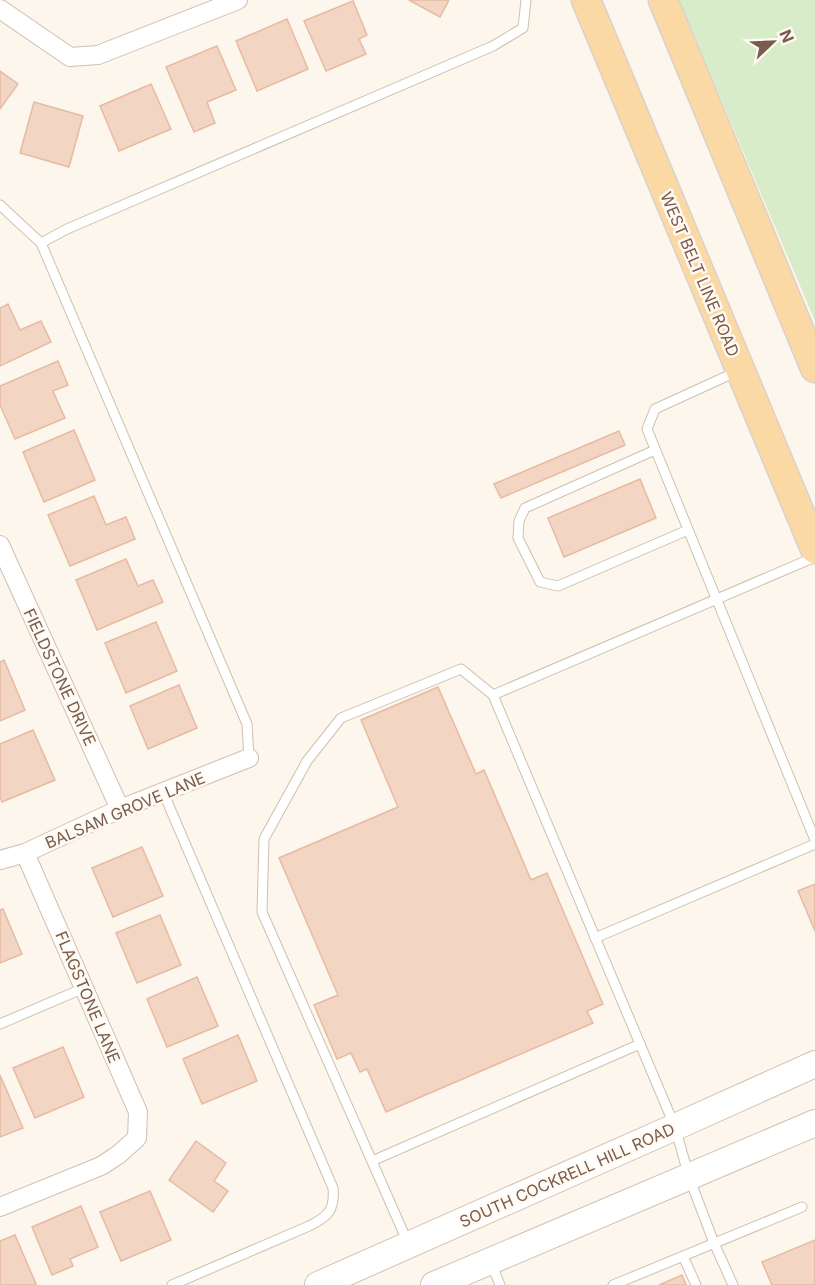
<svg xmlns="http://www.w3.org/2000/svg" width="815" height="1285" viewBox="0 0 815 1285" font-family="Inter,sans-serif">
	<rect width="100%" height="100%" fill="#fdf6ec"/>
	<path fill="#d8ecc9" d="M679,0H815V321Z"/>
	<g fill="#f3d5c3" stroke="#e6bba3" stroke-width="1.5">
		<path d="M409,0H449L440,17Z"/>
		<path d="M353,1L367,35L359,39L366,54L326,71L304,21Z"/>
		<path d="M287,19L308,69L257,91L236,41Z"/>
		<path d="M217,46L236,90L207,102L215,123L194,132L166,67Z"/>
		<path d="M0,71L18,84L0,109Z"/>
		<path d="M151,84L171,129L119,151L100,106Z"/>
		<path d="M34,102L83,116L69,167L20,153Z"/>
		<path d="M8,304L20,330L41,321L51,342L0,366V308Z"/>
		<path d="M58,361L68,385L53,391L65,418L15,439L0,405V386Z"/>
		<path d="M74,430L95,480L44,502L23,452Z"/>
		<path d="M619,431L625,445L501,498L494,484Z"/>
		<path d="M640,479L656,518L564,557L548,518Z"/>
		<path d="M94,496L106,525L126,517L135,539L70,566L48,515Z"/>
		<path d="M126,559L138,586L153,580L163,602L97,630L76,580Z"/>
		<path d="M156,622L177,671L126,693L105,643Z"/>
		<path d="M4,660L25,710L0,721V662Z"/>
		<path d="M179,685L197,728L148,749L130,706Z"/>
		<path d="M438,687L476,774L484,770L531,880L547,873L603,1004L587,1011L593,1023L386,1112L367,1069L360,1072L351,1053L337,1059L314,1005L338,995L279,858L398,807L361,720Z"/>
		<path d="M33,730L55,780L2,802L0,797V744Z"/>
		<path d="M142,847L163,896L113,917L92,868Z"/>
		<path d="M815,884V931L798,891Z"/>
		<path d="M3,909L22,954L0,963V910Z"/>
		<path d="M160,915L181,965L137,983L116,933Z"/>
		<path d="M197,977L218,1026L167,1047L147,999Z"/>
		<path d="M238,1035L257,1081L202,1104L183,1059Z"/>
		<path d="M63,1047L84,1097L35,1118L13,1068Z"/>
		<path d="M0,1075L23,1128L0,1137Z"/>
		<path d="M196,1141L226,1163L214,1181L228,1191L213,1212L169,1180Z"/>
		<path d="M150,1191L171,1240L121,1261L100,1212Z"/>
		<path d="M81,1206L98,1247L70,1259L73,1266L52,1275L32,1227Z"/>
		<path d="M15,1235L36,1284L34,1285H0V1241Z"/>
		<path d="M815,1240V1285H772L762,1262Z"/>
		<path d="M682,1275L686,1285H659Z"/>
	</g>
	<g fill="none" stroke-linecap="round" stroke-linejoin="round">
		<defs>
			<g id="lane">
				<path d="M0,205L41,243L247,724L249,758"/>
				<path d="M41,243L67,229L493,46L523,28L526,0"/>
				<path d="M738,371L655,409L647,429L815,840"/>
				<path d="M655,450L525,508L519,521L518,538L540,582L558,586L688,530"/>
				<path d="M163,792L333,1188C335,1210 328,1217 309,1226L172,1285"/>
				<path d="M595,938L815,844"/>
				<path d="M0,1024L84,988"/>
				<path d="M372,1161L640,1044"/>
				<path d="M408,1243L262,912L264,839L307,761L341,718L461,669L493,695"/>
				<path d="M683,1256L696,1285"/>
				<path d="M491,1263L500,1285"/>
				<path d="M613,1285L802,1207"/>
				<path d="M733,1285L714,1243L689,1177L675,1127L493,695L815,557"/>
			</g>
			<g id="street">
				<path d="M0,9L70,57L98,55L238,0"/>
				<path d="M0,545L120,809"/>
				<path d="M0,860L25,853L120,809L249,758"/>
				<path d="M0,1207L101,1166L118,1155L137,1138L138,1112L25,853"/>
			</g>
			<g id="secondary">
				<path d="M318,1285L675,1127L815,1064"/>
				<path d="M434,1285L815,1123"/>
			</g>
			<g id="primary">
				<path d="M586,0L815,549"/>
				<path d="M663,0L815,368"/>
			</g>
		</defs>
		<use href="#lane" stroke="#d1beb0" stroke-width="11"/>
		<use href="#street" stroke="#d1beb0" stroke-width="20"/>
		<use href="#secondary" stroke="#d6c0b0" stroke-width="28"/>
		<use href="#primary" stroke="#dad1cd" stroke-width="31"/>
		<use href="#lane" stroke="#fff" stroke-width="9"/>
		<use href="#street" stroke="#fff" stroke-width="18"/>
		<use href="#secondary" stroke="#fff" stroke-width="26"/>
		<use href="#primary" stroke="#fbd9a5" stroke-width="28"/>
	</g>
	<g text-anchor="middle" stroke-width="5" stroke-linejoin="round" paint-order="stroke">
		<g font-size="16" fill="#7a5c4d" stroke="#fffaf3">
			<text transform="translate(700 274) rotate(67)" y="6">WEST BELT LINE ROAD</text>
			<text transform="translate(60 677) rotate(65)" y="6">FIELDSTONE DRIVE</text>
			<text transform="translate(125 810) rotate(-23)" y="6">BALSAM GROVE LANE</text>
			<text transform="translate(88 997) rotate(67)" y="6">FLAGSTONE LANE</text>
			<text transform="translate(567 1175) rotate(-24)" y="6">SOUTH COCKRELL HILL ROAD</text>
		</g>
	</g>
	<g transform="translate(773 42) rotate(67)" stroke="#fffaf3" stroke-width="4.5" paint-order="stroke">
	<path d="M0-4.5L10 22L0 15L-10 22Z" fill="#7a5c4d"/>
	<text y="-9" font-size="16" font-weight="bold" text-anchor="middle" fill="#7a5c4d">N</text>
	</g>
</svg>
